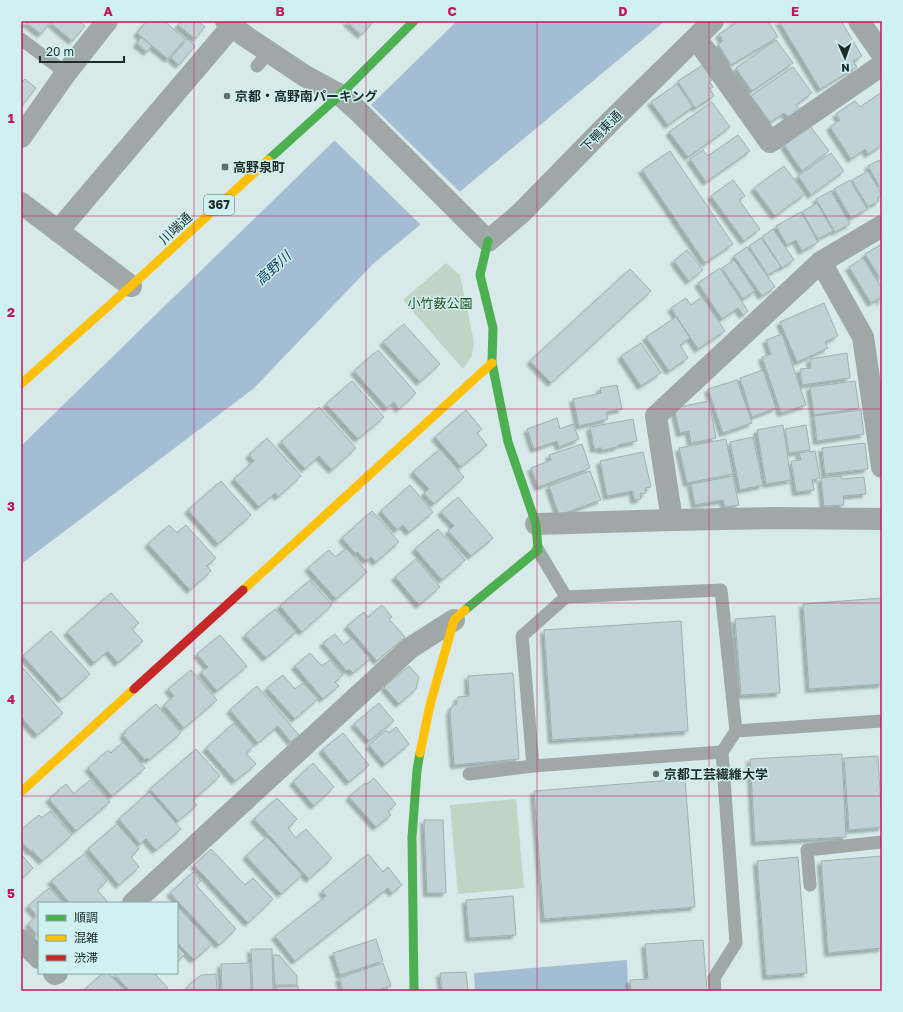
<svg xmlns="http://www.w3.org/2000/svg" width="903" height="1012" viewBox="0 0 903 1012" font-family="'Golos Text','Noto Sans JP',sans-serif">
	<defs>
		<filter id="shadow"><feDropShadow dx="-3.5" dy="3.5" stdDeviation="1" flood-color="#0004"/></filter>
	</defs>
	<rect width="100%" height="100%" fill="#d7e9e9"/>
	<g fill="#c2d3c8">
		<path d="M446,263L460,275L474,342L472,355L463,369L403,300Z"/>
		<path d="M516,799L524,888L458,894L450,805Z"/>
	</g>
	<g fill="#a5bdd3">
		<path d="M457,21H665L373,264L253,389L21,564V446Z"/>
		<path d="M627,960L628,991H475L474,973Z"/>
	</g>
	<path fill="#d7e9e9" d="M370,104L461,193L422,226L334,140Z"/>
	<g fill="#c0d2d6" stroke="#a1afb1" filter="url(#shadow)">
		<path d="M26,21H51L41,34L25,22Z"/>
		<path d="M52,21H79L85,26L72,41L51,23Z"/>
		<path d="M147,21H164L185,39L168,59L137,33Z"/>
		<path d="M182,21H198L205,27L195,39L178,25Z"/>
		<path d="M346,21H374L361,35Z"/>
		<path d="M733,21H768L778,37L731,65L718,44L723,41L719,34L735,24Z"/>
		<path d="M779,21H841L862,56L853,61L857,67L820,89Z"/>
		<path d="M141,37L152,46L147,52L137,44Z"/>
		<path d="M187,39L195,46L179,65L171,58Z"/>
		<path d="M776,40L793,63L752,91L736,68Z"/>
		<path d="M703,65L712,80L710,82L713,87L710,89L714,96L695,108L678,81Z"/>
		<path d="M793,67L812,93L796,105L800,111L789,118L784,113L770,122L751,96Z"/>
		<path d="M25,79L36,88L21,107V83Z"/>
		<path d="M677,84L693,107L668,125L651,102Z"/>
		<path d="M882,92V145L868,154L865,149L851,159L830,127L840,120L836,114L855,101L860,107Z"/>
		<path d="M712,102L730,127L688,157L669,132Z"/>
		<path d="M810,126L829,151L802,171L784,145Z"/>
		<path d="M738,135L750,151L706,182L690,159L703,150L708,156Z"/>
		<path d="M670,151L733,244L705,263L642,170Z"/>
		<path d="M831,153L844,171L811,195L798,176Z"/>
		<path d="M879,160L882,166V191L868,166Z"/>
		<path d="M784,166L805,194L775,216L754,188Z"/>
		<path d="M868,171L882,195L878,198L879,201L868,207L852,180Z"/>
		<path d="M733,180L745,196L739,200L760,229L744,241L711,196Z"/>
		<path d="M850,180L867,209L851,218L834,189Z"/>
		<path d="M831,191L850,224L835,232L816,199Z"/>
		<path d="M817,203L833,231L818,239L802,212Z"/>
		<path d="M801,212L818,242L802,251L796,240L787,245L776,226Z"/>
		<path d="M773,229L794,260L782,268L762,237Z"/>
		<path d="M761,238L781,267L768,275L749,246Z"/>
		<path d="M882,244V281L865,254Z"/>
		<path d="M747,247L775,287L762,296L734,256Z"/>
		<path d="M687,250L703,270L689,281L674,261Z"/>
		<path d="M863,258L882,289L881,302L879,298L871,303L849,267Z"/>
		<path d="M734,260L755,291L743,299L722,268Z"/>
		<path d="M720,268L748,311L743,315L738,308L722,319L698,283Z"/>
		<path d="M630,269L651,291L551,383L530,361Z"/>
		<path d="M702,297L725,331L698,349L671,308L686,298L691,305Z"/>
		<path d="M824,303L838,336L825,342L828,348L797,362L780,322Z"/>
		<path d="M676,317L690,338L680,345L688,358L669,371L646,337Z"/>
		<path d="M404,324L440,364L420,382L383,342Z"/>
		<path d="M782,334L806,405L781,413L762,357L771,354L766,340Z"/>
		<path d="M641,343L661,373L641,386L621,356Z"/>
		<path d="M378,350L416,393L399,409L394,402L387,408L354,371Z"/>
		<path d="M847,353L850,378L802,385L800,369L811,368L810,359Z"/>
		<path d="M763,370L776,408L752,417L740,378Z"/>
		<path d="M737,380L752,423L723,433L708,389Z"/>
		<path d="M352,381L384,417L358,439L326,404Z"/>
		<path d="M855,381L859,408L814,415L810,387Z"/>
		<path d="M617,385L622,409L606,412L608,419L579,426L573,399L601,393L600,388Z"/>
		<path d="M709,401L716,438L691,443L689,431L680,433L674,408Z"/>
		<path d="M319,407L356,448L332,470L319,456L305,469L281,442Z"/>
		<path d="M466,410L482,429L477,433L487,445L461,467L435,437Z"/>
		<path d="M861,410L864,434L817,441L814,416Z"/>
		<path d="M557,418L560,429L573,424L579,439L559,447L557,441L534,449L527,429Z"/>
		<path d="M633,419L637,441L618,445V447L602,450V448L594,449L590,427Z"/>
		<path d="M783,425L791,480L766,484L757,430Z"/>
		<path d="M806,425L810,450L789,453L785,429Z"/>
		<path d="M753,437L763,485L740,490L730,442Z"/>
		<path d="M267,438L301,476L278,497L275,493L259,507L234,479L254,461L249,455Z"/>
		<path d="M726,439L733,474L687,483L679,448Z"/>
		<path d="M865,443L868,469L825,474L822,448Z"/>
		<path d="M582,444L590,468L538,487L531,468L551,460L549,455Z"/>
		<path d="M440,449L464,477L434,504L424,493L429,489L413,472Z"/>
		<path d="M815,451L820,478L812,480L814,490L796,492L791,461L801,460L799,453Z"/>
		<path d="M643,452L651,487L645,488L646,493L640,494L641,499L634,500L633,491L607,496L600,461Z"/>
		<path d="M590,471L601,500L559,515L549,486Z"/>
		<path d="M733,476L739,505L725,507L723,500L695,505L691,484Z"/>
		<path d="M841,476L842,479L864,477L866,494L843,496L844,505L824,506L821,478Z"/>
		<path d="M221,481L251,515L218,544L188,510Z"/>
		<path d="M410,485L433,512L409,532L403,525L397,530L381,511Z"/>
		<path d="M458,497L493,538L471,556L448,531L454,526L441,512Z"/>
		<path d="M372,511L399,542L376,562L371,557L366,561L358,552L355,553L342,538Z"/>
		<path d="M169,525L177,533L186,525L216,558L207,566L211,571L190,590L148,544Z"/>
		<path d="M438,529L465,560L442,580L415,549Z"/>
		<path d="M346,548L367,572L336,599L308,568L329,550L336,557Z"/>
		<path d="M416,559L440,587L419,605L395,577Z"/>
		<path d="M310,580L332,605L302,632L280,606Z"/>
		<path d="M111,593L139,623L132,629L143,641L118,663L108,651L94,663L67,632Z"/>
		<path d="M882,598V684L809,689L803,604Z"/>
		<path d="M382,605L392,617L389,619L405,637L377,661L347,626L364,612L368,617Z"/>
		<path d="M275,609L296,632L266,658L245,635Z"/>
		<path d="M775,616L780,693L741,695L735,619Z"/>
		<path d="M681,621L688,731L552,740L544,630Z"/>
		<path d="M51,631L90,674L62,699L23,656Z"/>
		<path d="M335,634L344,645L352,638L370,659L353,673L349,669L347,671L323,643Z"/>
		<path d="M220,635L247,666L217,691L201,672L208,667L197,654Z"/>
		<path d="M310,653L322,666L330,660L343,675L335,682L339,686L323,699L295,666Z"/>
		<path d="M21,666L63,713L37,735L21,717Z"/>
		<path d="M409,666L419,677L416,689L399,704L384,687Z"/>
		<path d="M191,670L217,700L184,728L164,705L174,696L168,689Z"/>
		<path d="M513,673L519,759L454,765L450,712L453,705H456L458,697L469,696L468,676Z"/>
		<path d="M283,675L295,689L303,683L318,699L295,719L267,688Z"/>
		<path d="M257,686L299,735L291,742L278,726L258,743L230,710Z"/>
		<path d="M379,703L394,721L369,741L354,724Z"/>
		<path d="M156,704L181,733L149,760L147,758L145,760L123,735L126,733L124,732Z"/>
		<path d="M234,723L254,746L246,753L256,764L235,781L206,748Z"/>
		<path d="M396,727L409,744L385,764L369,745L386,730L389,733Z"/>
		<path d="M343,733L369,765L349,782L322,750Z"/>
		<path d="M123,742L145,768L112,796L88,768L108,750L111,753Z"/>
		<path d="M196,749L220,776L193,800L197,805L178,821L150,789Z"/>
		<path d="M842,754L846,837L755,842L750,759Z"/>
		<path d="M878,756L882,827L849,830L844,758Z"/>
		<path d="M313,763L334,787L314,806L293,782Z"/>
		<path d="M374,778L396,804L388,811L391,815L376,827L349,797L365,783L366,785Z"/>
		<path d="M685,779L695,907L544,919L534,791Z"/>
		<path d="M90,780L110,802L76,831L49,799L66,784L74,794Z"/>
		<path d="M149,792L181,829L156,850L146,839L140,844L119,819Z"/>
		<path d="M277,798L297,819L288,828L296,838L306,829L332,858L309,879L254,819Z"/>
		<path d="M50,811L72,835L42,861L32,850L31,852L21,841V830L39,815L42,818Z"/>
		<path d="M424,820H443L446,893H427Z"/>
		<path d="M117,824L139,849L131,857L139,867L119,885L88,849Z"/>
		<path d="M267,837L302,875L281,894L246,856Z"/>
		<path d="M211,849L245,885L253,878L273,899L248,923L194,865Z"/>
		<path d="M21,854L33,868L21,879Z"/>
		<path d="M84,854L107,881L97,890L107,901L104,903H70L51,881Z"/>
		<path d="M368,854L383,872L388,867L402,885L392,893L388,888L295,961L275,936L326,896L322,891Z"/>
		<path d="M882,856V948L828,953L821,861Z"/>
		<path d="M798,857L807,973L766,976L757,861Z"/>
		<path d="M193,872L201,881L196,885L236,929L219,945L170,893Z"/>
		<path d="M49,888L63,903H39V937L28,924L37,916L28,906Z"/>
		<path d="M513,896L516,935L469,938L466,900Z"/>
		<path d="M178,907L212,944L194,960L177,942V908Z"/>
		<path d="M376,939L383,961L340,975L333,953Z"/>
		<path d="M703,940L707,991H631L630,980L648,979L645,944Z"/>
		<path d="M177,946L185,954L177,962Z"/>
		<path d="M251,949H272L273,991H253Z"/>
		<path d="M273,955H279L297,976V985H275Z"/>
		<path d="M250,963L251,991H222L221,964Z"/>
		<path d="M383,963L391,986L375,991H343L339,978Z"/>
		<path d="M466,972L468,991H442L440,973Z"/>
		<path d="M103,973H108L125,991H83Z"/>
		<path d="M113,973H154L168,988L165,991H130Z"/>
		<path d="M216,974L217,991H185L191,983L201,975Z"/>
		<path d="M298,986V991H276V987Z"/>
	</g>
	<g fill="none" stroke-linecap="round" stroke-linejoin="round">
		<g stroke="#a0a8a7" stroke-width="13">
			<path d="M21,39L66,73"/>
			<path d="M257,66L269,52"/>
			<path d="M538,550L566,597"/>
			<path d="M533,766L722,752"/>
			<path d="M469,774L533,766L522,636L566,597L721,590L736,731"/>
			<path d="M810,885L807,850L882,842"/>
			<path d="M715,991L714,978L736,943L722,752L736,731L882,721"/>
		</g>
		<g stroke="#a0a8a7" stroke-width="22">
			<path d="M226,21L245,36L305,76L340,95L356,109L488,241L521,213L609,123L713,21"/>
			<path d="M859,21L882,54"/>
			<path d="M696,38L770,142L882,65"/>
			<path d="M21,137L66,73L107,21"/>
			<path d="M21,203L131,286"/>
			<path d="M58,231L232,26"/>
			<path d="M821,262L863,337L882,467"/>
			<path d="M672,520L656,416L821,262L882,226"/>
			<path d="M536,524L672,520L776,518L882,519"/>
			<path d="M133,903L410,648L454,620"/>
			<path d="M21,940L39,958"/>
			<path d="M54,973L55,974L57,973"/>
		</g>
		<g stroke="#4caf50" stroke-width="9">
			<path d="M268,160L340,95L414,21"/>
			<path d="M465,610L538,550L536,524L508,442L492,363L493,328L480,275L488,241"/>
			<path d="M414,991L412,837L417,770L420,753"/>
		</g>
		<g stroke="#ffc107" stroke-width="9">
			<path d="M21,384L131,286L268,160"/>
			<path d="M243,590L492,363"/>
			<path d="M420,753L430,705L454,620L465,610"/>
			<path d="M21,792L134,689"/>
		</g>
		<path stroke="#c62828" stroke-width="9" d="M134,689L243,590"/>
	</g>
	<path fill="none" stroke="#c2185b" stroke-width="1" stroke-opacity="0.55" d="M194,21V991M366,21V991M537,21V991M709,21V991M21,216H882M21,409H882M21,603H882M21,796H882"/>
	<g fill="#5f6e6e" stroke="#cff1f1" stroke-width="1.5">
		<circle cx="227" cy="96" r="4"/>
		<rect x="221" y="163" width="8" height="8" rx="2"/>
		<circle cx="656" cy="774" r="4"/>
	</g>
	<g text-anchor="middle" stroke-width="3" stroke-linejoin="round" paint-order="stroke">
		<rect fill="#cff1f1" stroke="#546767" stroke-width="1" x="204" y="195" width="30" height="20" rx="3"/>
		<g font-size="12" font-weight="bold" fill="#1f2c2c">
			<text x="219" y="209">367</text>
		</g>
		<g font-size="13" font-weight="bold" fill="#1f2c2c" stroke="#cff1f1" text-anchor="start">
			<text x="235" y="101">京都・高野南パーキング</text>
			<text x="233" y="172">高野泉町</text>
			<text x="664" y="779">京都工芸繊維大学</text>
		</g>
		<g font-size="13" fill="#1f2c2c" stroke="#cff1f1">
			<text transform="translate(601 131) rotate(-45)" y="5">下鴨東通</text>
			<text transform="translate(175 228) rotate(-43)" y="5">川端通</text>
		</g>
		<g font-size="13" fill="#254c1f" stroke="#cff1f1">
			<text x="440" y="308">小竹薮公園</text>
		</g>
		<g font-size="14" font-style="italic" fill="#0d365f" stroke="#cff1f1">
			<text transform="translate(273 268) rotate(-43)" y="5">高野川</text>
		</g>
	</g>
	<rect width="903" height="1012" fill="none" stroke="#cff1f1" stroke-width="44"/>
	<rect x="38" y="902" width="140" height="72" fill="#cff1f1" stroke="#89a2a2"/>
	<rect x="46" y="915" width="20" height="6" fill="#4caf50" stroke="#89a2a2"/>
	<text x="74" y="922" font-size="12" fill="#1f2c2c">順調</text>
	<rect x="46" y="935" width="20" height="6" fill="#ffc107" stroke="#89a2a2"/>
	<text x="74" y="942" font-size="12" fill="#1f2c2c">混雑</text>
	<rect x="46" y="955" width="20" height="6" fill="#c62828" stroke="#89a2a2"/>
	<text x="74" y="962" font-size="12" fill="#1f2c2c">渋滞</text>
	<g transform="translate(845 58) rotate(178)" stroke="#cff1f1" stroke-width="3" paint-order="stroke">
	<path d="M0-3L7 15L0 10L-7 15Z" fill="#1f2c2c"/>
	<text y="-6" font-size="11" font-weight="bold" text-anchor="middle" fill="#1f2c2c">N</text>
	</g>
	<path d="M40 56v6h84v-6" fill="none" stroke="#1f2c2c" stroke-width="2"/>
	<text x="46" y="56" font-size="12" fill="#1f2c2c" stroke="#cff1f1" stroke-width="3" paint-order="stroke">20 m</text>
	<rect x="22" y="22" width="859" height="968" fill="none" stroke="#c2185b" stroke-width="1.5"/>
	<g font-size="13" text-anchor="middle" font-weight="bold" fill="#c2185b">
		<text x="108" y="16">A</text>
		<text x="280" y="16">B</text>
		<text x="452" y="16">C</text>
		<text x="623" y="16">D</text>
		<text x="795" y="16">E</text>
		<text x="11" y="123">1</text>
		<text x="11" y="317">2</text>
		<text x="11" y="511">3</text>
		<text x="11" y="704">4</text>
		<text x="11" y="898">5</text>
	</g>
</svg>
